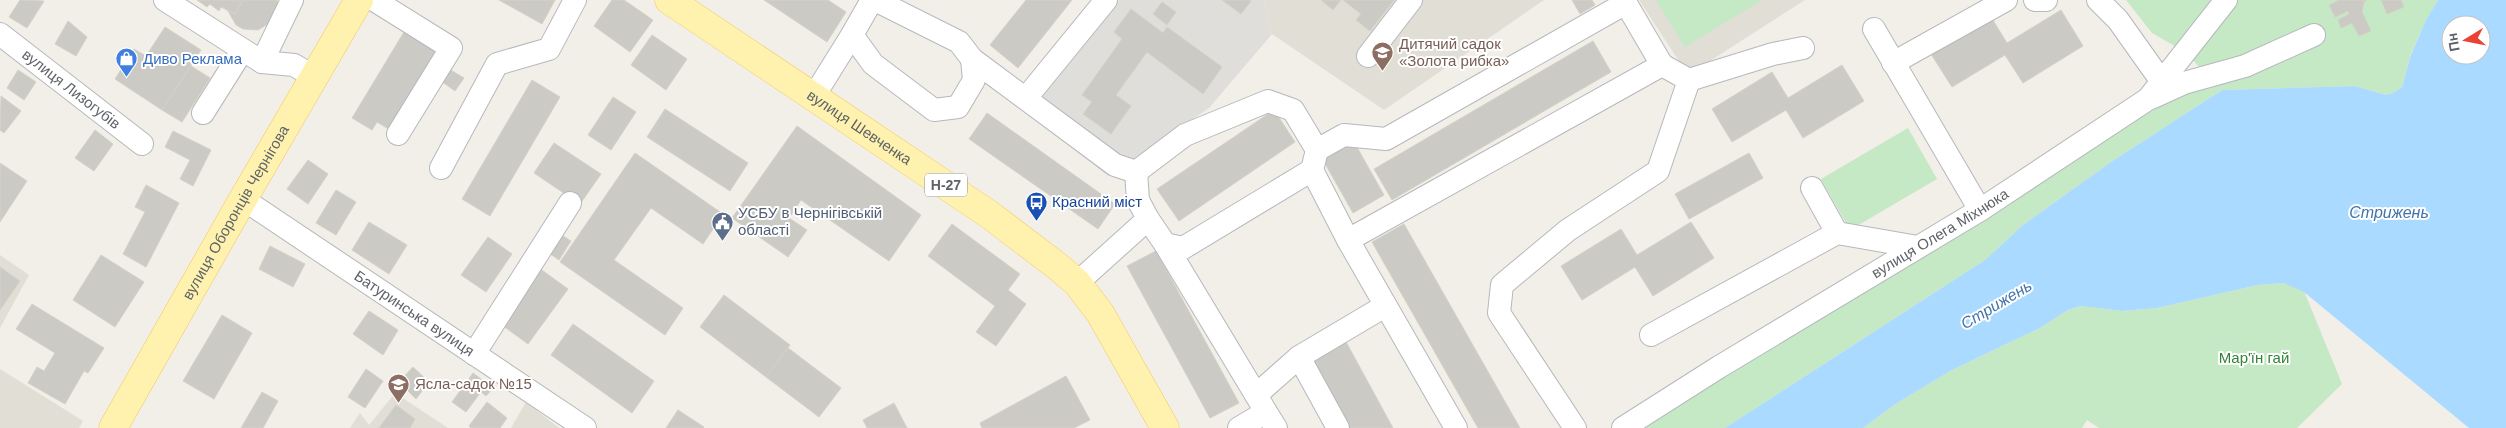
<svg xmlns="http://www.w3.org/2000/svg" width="2506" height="428" viewBox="0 0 2506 428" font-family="Helvetica,sans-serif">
	<rect width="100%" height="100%" fill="#f1efe8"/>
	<path fill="#e0deda" d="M1119,0H1264L1272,34L1209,108L1108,176L1027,112Z"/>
	<g fill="#e1ded6">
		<path d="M1264,0H1544L1384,110L1272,34Z"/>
		<path d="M1639,0H1805L1688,75Z"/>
		<path d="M0,255L29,275L0,328Z"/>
		<path d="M0,369L83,421L79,428H0Z"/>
		<path d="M395,393L448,428H350L360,413L369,425Z"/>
		<path d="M526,402L559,428H511Z"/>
	</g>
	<g fill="#c5e8c5">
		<path d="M1656,0H1762L1685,47Z"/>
		<path d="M2126,0H2438L2426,20L2410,56L2402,87L2395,92L2386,95L2355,86L2222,90L2111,162L2023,225L1985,260L1725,428H1643L2119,129L2175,98L2215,83L2185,52L2152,33Z"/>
		<path d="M1908,128L1937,179L1850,230L1821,179Z"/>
		<path d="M2284,283L2304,291L2342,384L2297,428H2099L2087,420L2082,428H1863L1897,403L1952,370L2040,328L2068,310L2082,306L2122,311L2157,308L2258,285Z"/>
	</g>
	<path fill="#aadaff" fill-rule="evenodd" d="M2438,0H2506V428H2469L2304,292L2284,283L2258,285L2157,308L2122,311L2081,306L2068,310L2040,328L1952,370L1897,403L1863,428H1725L1985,260L2023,225L2111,162L2222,90L2355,86L2386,95L2395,92L2402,87L2410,57L2426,20ZM2451,25H2481V55H2451Z"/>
	<g fill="#cccac5" stroke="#d6d1c6">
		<path d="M20,0L44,1L27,28L9,17Z"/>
		<path d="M197,0H243L235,14L221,7L219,11L210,4L207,7Z"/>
		<path d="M243,0H277L278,8L271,22L258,30L243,29L236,25L228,11L235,14Z"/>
		<path d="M499,0H555L542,24Z"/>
		<path d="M612,0H624L653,20L630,52L594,26Z"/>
		<path d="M764,0H828L846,12L827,42Z"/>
		<path d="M1026,0H1072L1018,68L990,45Z"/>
		<path d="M1222,0H1249L1251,1L1241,14Z"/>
		<path d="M1321,0H1341L1333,10Z"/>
		<path d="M1343,0H1394L1370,31L1356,20L1361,14Z"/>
		<path d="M1572,0H1592L1595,5L1580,14Z"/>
		<path d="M2339,0H2367L2364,2L2362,12L2371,31L2359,36L2352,23L2341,28L2338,20L2349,14L2348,11L2335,17L2329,5Z"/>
		<path d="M2381,0H2401L2404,7L2387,14Z"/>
		<path d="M1162,2L1176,12L1167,25L1153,14Z"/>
		<path d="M1131,9L1163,33L1167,27L1222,67L1203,94L1147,52L1116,95L1131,106L1111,134L1083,114L1092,102L1082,95L1122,39L1114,32Z"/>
		<path d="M2061,10L2083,46L2023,83L2005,55L1952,87L1931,54L1991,17L2007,43Z"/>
		<path d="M68,21L87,37L76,56L55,44Z"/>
		<path d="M165,27L201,50L162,110L115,79L134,49L146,56Z"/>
		<path d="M404,32L439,53L392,131L377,122L372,130L352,118Z"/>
		<path d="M652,35L687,59L666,90L631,65Z"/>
		<path d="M1593,41L1611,72L1392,200L1374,169Z"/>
		<path d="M1842,65L1864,101L1803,138L1786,110L1732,142L1712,109L1772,72L1788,98Z"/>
		<path d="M191,66L210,78L182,122L162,110Z"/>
		<path d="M449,69L464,78L455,91L441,81Z"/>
		<path d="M18,70L36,82L24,100L7,88Z"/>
		<path d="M532,80L560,97L490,216L462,199Z"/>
		<path d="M1,96L21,111L4,133L0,130Z"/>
		<path d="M613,97L636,112L611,150L588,135Z"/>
		<path d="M665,109L748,163L730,191L647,137Z"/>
		<path d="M1274,110L1295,142L1179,221L1157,189Z"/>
		<path d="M987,113L1115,204L1098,229L969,139Z"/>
		<path d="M797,126L921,215L889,261L801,200L789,218L807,230L788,257L732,218Z"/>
		<path d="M95,130L113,144L94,171L75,158Z"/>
		<path d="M173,131L211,150L193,186L180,179L190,160L165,147Z"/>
		<path d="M1354,142L1384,195L1353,213L1323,160Z"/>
		<path d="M554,143L601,174L580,204L534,173Z"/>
		<path d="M635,153L723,214L703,244L651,208L614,260L683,308L665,335L560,262Z"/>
		<path d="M1749,153L1763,178L1689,219L1675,194Z"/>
		<path d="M308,160L328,174L308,204L287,189Z"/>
		<path d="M0,163L27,181L0,222Z"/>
		<path d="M146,185L179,203L146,267L123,254L145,212L135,207Z"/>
		<path d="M336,190L356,202L336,235L316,223Z"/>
		<path d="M369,222L407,245L389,274L352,250Z"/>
		<path d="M1691,222L1714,258L1653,296L1635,267L1582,300L1561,266L1621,229L1637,255Z"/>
		<path d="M952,224L1020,274L1008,290L1026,304L996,346L976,332L995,306L928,256Z"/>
		<path d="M1404,224L1520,428H1478L1372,242Z"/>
		<path d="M560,234L571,241L559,260L549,253Z"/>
		<path d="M488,237L512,254L486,292L461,275Z"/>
		<path d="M270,246L305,264L293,287L259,269Z"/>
		<path d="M1156,251L1239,403L1210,418L1127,266Z"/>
		<path d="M101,255L144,282L115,327L73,300Z"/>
		<path d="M0,267L20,281L0,310Z"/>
		<path d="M539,268L568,289L528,344L499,323Z"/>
		<path d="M724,295L790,345L766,377L700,327Z"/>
		<path d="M32,304L104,348L88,373L84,371L65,404L28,383L37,367L44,371L55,353L16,329Z"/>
		<path d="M369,311L398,330L383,355L353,334Z"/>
		<path d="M222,315L252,333L214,399L183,381Z"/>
		<path d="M573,324L654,381L632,413L551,355Z"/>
		<path d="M1345,340L1393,428H1346L1309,360Z"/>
		<path d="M788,348L841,388L819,417L766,377Z"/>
		<path d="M413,367L429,382L416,399L399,382Z"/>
		<path d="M366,369L383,381L365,408L348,397Z"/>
		<path d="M473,373L493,388L486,396L481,392L466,412L452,402Z"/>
		<path d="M1066,376L1090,420L1074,428H982L980,423Z"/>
		<path d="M262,392L278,401L263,428H241Z"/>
		<path d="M487,402L507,418L500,428H471L469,426Z"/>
		<path d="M894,403L907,428H867L863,420Z"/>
		<path d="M396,405L415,419L410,428H379Z"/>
		<path d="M678,410L704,427L703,428H666Z"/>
	</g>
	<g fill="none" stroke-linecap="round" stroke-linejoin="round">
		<defs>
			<g id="minor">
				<path d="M165,0L262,62L294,65L314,77"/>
				<path d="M374,0L451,48L398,134"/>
				<path d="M875,0L959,42L972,59L1115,165L1136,172L1138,200L1148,219"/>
				<path d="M2035,0H2046"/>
				<path d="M2098,0L2118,20L2162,82"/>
				<path d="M1874,29L1980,210"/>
				<path id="s1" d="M0,34L142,144"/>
				<path d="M852,35L872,0"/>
				<path d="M1368,56L1411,0"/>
				<path d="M262,62L292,0"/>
				<path d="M1893,63L2006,0"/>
				<path d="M1689,80L1773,54L1803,48"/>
				<path d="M814,96L852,35L873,64L934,110L958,107L974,80L972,59"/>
				<path d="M1026,98L1106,0"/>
				<path d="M2151,98L2184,83L2245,66L2314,35"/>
				<path d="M203,113L242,51"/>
				<path d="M441,168L497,64L549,49L575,0"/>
				<path d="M1312,170L1348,240L1662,65L1624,0"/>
				<path d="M1136,172L1185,135L1268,101L1293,110L1317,150"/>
				<path d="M1812,188L1837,233"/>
				<path id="s2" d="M243,199L585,428"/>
				<path d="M1348,240L1456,428"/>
				<path d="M1165,244L1256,395"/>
				<path d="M1077,283L1148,219L1165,244L1183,248L1312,170L1317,150L1344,135L1386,139L1626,3"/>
				<path d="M1651,335L1837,233L1918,247"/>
				<path d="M474,354L570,203"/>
				<path d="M1299,357L1385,306"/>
				<path d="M1266,412L1256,395L1299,357L1338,428"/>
				<path d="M1239,428L1266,412L1276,428"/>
				<path d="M1575,428L1499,313L1502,285L1568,230L1658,171L1689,80L1662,65"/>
				<path id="s3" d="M1623,428L1719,367L1980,210L2148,99L2226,0"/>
			</g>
			<g id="major">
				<path id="s4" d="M669,0L990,215L1057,266L1077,283L1100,313L1165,428"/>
				<path id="s5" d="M113,428L243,199L359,0"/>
			</g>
		</defs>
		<use href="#minor" stroke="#b5b8bc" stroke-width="24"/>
		<use href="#major" stroke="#f2c960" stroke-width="29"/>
		<use href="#minor" stroke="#fff" stroke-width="22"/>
		<use href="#major" stroke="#fff2af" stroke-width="28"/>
	</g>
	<defs>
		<symbol id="school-pin" viewBox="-11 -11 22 30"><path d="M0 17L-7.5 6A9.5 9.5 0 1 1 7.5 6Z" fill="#8d6e63" stroke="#fff"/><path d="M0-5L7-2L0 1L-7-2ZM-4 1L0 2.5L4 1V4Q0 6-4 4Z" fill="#fff"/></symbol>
		<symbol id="shop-pin" viewBox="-11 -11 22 30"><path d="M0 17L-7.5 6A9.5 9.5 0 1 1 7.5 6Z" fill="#3f7fe0" stroke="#fff"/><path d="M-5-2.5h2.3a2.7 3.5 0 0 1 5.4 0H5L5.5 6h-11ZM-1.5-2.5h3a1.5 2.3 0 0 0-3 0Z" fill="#fff"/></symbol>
		<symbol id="bus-pin" viewBox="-11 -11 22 30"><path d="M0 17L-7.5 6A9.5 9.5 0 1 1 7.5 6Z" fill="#1a4fb4" stroke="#fff"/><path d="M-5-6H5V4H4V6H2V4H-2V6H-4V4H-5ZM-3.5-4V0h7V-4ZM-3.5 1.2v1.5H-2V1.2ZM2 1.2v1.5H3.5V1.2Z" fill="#fff"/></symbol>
		<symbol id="civic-pin" viewBox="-11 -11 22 30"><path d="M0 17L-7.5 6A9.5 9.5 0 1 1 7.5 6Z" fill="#5c6f8a" stroke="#fff"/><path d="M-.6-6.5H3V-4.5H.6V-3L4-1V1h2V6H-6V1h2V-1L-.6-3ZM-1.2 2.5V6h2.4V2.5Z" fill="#fff"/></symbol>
	</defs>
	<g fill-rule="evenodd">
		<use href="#school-pin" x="1370" y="40" width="25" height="34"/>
		<use href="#shop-pin" x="114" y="46" width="25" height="34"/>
		<use href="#bus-pin" x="1024" y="190" width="25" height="34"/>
		<use href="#civic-pin" x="710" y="210" width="25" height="34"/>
		<use href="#school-pin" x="386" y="372" width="25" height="34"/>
	</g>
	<g text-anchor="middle" stroke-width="4" stroke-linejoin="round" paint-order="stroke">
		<rect fill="#fff" stroke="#8f9295" stroke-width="1" x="925" y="173.5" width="42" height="23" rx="4"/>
		<g font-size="14" font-weight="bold" fill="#5f6368">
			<text x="946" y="190">Н-27</text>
		</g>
		<g font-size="15" fill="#785e54" stroke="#fff" text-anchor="start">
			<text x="1399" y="49">Дитячий садок<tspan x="1399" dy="17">«Золота рибка»</tspan></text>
			<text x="415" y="389">Ясла-садок №15</text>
		</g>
		<g font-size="15" fill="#366cbe" stroke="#fff" text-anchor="start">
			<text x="143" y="64">Диво Реклама</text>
		</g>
		<g font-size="15" fill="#5f6368" stroke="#fff">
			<text dy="5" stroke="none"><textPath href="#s1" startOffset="90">вулиця Лизогубів</textPath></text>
			<text dy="5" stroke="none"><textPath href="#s4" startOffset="229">вулиця Шевченка</textPath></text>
			<text dy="5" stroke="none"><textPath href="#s5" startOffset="248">вулиця Оборонців Чернігова</textPath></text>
			<text dy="5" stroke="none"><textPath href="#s3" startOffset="372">вулиця Олега Міхнюка</textPath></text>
			<text dy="5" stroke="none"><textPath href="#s2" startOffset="206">Батуринська вулиця</textPath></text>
		</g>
		<g font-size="15" fill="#164399" stroke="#fff" text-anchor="start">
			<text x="1052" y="207">Красний міст</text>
		</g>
		<g font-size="15" fill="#4e5e75" stroke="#fff" text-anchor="start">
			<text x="738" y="218">УСБУ в Чернігівській<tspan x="738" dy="17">області</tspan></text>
		</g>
		<g font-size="15" fill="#348238" stroke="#fff">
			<text x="2254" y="363">Мар'їн гай</text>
		</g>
		<g font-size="16" font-style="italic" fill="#4174aa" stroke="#fff">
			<text x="2389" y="218">Стрижень</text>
			<text transform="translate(1996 304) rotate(-31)" y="6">Стрижень</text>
		</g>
	</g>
	<g transform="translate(2466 40) rotate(260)"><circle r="24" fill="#ffffff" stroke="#bfc1c3"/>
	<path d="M0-4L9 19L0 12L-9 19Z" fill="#ea4335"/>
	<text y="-8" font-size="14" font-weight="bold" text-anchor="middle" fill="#5f6368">Пн</text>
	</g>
</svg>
